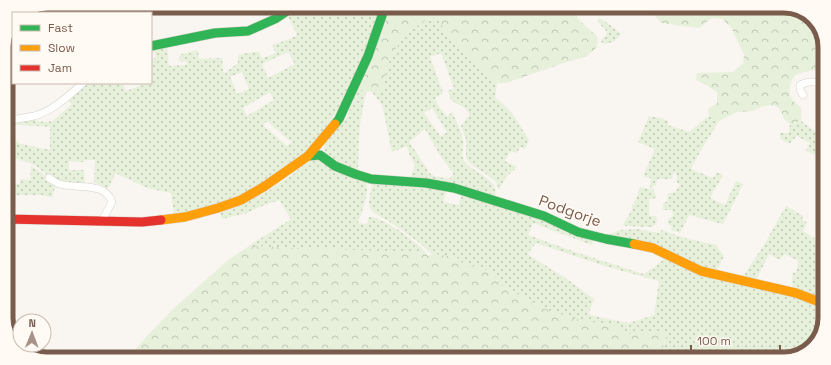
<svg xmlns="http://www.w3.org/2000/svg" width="831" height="365" viewBox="0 0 831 365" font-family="'Space Grotesk',sans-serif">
	<defs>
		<pattern id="grass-dots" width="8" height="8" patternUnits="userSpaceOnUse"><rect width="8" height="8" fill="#e7f0db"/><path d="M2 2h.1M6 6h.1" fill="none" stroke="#c0c6b4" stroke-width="1.8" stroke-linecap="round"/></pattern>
		<pattern id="forest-crowns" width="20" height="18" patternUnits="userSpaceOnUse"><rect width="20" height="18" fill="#e7f0db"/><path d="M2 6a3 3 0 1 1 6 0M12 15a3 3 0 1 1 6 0" fill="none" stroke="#c0c6b4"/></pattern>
	</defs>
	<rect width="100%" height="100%" fill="#f9f5f0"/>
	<g fill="url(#grass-dots)" fill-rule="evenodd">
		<path d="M297,7H300L301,9L315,13L329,10L350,7H379L365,54L338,110L317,139L308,150L298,159L292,161L282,168L268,182L237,198L174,215L171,193L147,188L131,180L123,177L116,173L108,188L94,182L95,160H84V162L69,161V170H84L85,185C75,185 61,183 52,178C45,174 39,167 32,164C25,160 14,160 9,154C4,147 6,132 6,123L29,119L37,121L45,122L53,121L72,104L68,99L86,83H123L126,91L148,83H151V61L156,57L154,51L151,52V48L167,44L169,66L187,65V62L179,61V56L182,54L198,50L199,59L222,58L223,71L225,73L238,63V55C245,54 252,51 259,52L262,58L276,53L272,45L290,39L297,35L287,14ZM288,52L295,64L268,78L262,64ZM242,72L249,89L237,94L230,77ZM270,92L274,100L247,116L243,108ZM267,121L291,142V143L287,146L272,133L263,125ZM10,125H22L50,127V150L21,144L8,137Z"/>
		<path d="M431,17L441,22L446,35L464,54L477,63L497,83L495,97L512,113L529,140L525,149L520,147L517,153L510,151L505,161L517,167L506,177L499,190L496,182L486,174L468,162L466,157V139L461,126L470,114L463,107L451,100L448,91L454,88L441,53L430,57L443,93L435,98L439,107L447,117L452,112C455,119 463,134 463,141C464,148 460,156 465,162C473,173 500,178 495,197L410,178L415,165L410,156L407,146L392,152L382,105L371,91H383L387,62L406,33ZM432,108L447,132L441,137L424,113ZM425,129L441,157L453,173V175L449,179L434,176L428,172L426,167L409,142Z"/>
		<path d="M599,18C604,20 617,30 621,34C618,40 611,43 605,44L601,42L602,39C613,31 602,29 598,21Z"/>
		<path d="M358,88L366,92L361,117L359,134L358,173L353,171L326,154L324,149V143L346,119Z"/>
		<path d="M649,116L660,118L668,121V125L689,132L709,116L719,121L701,150L691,169L713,178L717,172L723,175L710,198L725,205L736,181L743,184L723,224L689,215L680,233L671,230L672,226L668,224V220L673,215L672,210H663V202H667L668,193H674L680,185L676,181L677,178L676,173L673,174L672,179H657L656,185L652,187L657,198L649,199V216H656L657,222L654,226L650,227L625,226L623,224L624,223L632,210V204H634L640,187L650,189L651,178L644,177V174L655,149L638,142Z"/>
		<path d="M824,116V145L821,146L815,155L806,151L810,143L797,136L790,143L785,142L780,138V133H788L789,131L790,124L801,121L816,132L824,120L822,119Z"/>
		<path d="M314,159L321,160L366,182C369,191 364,205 361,214C360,218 358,220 358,223L367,224L369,217C372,217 374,217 376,218C388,222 418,242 426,253L249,246L291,219L279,200L259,207L247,213L222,219L220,213L237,207L268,191L292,175L307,162Z"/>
		<path d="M31,166L41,172L56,184L52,197L40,195H6V183L20,184V179L30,180Z"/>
		<path d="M372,183L447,189L443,202L459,205L462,192L593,239L592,245L533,223L528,235L575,252L643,274L656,266L667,256L822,305V334L807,352L784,359H758L735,349L720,355L719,359L658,358L666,339L663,332L655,331L628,334L617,326L583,321L550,311L502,286L488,271L480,267L472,266L463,264L459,259L448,256L432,254L417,241L390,222L374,213L370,208L369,201ZM536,243L608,267L659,281L654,315L629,323L607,319L588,314L594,299L564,277L527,254Z"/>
		<path d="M786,206L803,216L802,219L807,223L803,231L823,244L822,299L793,290L792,282L793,272L796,273L799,261L784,254L780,260L769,254L756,280L747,278L744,275L764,245Z"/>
		<path d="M637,229L659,233L661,230L688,239L716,245L724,256L716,272L610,238V234L620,230Z"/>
	</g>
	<g fill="url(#forest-crowns)">
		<path d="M300,7H350C344,8 337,9 331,10C320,12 307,17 300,7Z"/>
		<path d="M389,7L576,8L574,12L581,22L597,36L598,42L596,48L587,56L561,64L506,83H497L477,63L464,54L446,35L441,22L431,17L406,33L387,62L383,91L366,92L358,88L380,37Z"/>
		<path d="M641,9H800L818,24L825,44V72L821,69C815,70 801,72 796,75C789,80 788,93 792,99C793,102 799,105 801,108V121L790,124L784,119L780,109L776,106L770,105L761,107L753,111L737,112L719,121L709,116L708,109L717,103V92L708,86L696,80L697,73L734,72L743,63L744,55L731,27L722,19L712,18L699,28L661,23L652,12Z"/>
		<path d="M249,246L426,253L428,256L432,254L448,256L459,259L463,264L472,266L480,267L488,271L502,286L550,311L583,321L617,326L628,334L655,331L663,332L666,339L658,358L130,356L145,338L172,310L227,261Z"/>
		<path d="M735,349L758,359H719L720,355Z"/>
	</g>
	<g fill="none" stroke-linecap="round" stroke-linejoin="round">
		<defs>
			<g id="street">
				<path d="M119,6L126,13"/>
				<path d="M6,66L13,64"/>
				<path d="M803,95L800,90V85C811,80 814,81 824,86"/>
				<path d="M6,121C15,119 25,118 34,116C53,111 68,96 83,83"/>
				<path d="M49,178C53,180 55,183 60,184C76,189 105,181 112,202L102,221"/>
			</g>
			<g id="fast">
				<path d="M151,46L215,33L248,31L275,19L293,7"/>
				<path d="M335,124L339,119L368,56L385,7"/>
				<path d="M308,156L320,155L335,166L355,174L371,179L426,183L454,188L544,216L578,232L606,239L634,244"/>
			</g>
			<g id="slow">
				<path d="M161,220L185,217L218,208L241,200L265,186L308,156L335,124"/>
				<path d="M634,244L653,248L701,271L796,293L822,303"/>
			</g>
			<path id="jam" d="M6,219L142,222L161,220"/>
		</defs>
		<use href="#street" stroke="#d7d1cb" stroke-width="8"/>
		<use href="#fast" stroke="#d9d2cb" stroke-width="10"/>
		<use href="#slow" stroke="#d9d2cb" stroke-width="10"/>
		<use href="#jam" stroke="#d9d2cb" stroke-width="10"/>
		<use href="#street" stroke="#fefefd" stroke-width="7"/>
		<use href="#fast" stroke="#30b455" stroke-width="9"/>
		<use href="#slow" stroke="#ff9f0a" stroke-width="9"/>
		<use href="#jam" stroke="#e5322d" stroke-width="9"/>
	</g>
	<g text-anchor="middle" stroke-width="4" stroke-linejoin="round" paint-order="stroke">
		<g font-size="15" fill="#7a5c4d" stroke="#fffaf3">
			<text transform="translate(570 211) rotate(20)" y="5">Podgorje</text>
		</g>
	</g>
	<path d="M0 0H831V365H0ZM47 13H784A34 34 0 0 1 818 47V318A34 34 0 0 1 784 352H47A34 34 0 0 1 13 318V47A34 34 0 0 1 47 13Z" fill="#fffaf3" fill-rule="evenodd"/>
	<path fill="none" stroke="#7a5c4d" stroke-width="5" d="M47 13H784A34 34 0 0 1 818 47V318A34 34 0 0 1 784 352H47A34 34 0 0 1 13 318V47A34 34 0 0 1 47 13Z"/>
	<rect x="12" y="12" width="140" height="72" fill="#fffaf3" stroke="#cabbb1"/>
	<rect x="20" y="25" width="20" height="6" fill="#30b455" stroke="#cabbb1"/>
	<text x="48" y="32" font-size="12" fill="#7a5c4d">Fast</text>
	<rect x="20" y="45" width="20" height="6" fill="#ff9f0a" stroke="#cabbb1"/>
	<text x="48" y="52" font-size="12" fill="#7a5c4d">Slow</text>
	<rect x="20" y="65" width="20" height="6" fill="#e5322d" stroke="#cabbb1"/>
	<text x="48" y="72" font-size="12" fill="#7a5c4d">Jam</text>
	<g transform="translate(32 333) rotate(1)"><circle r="19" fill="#fffaf3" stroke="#cabbb1"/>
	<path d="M0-3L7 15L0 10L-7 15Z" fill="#a69286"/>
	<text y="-6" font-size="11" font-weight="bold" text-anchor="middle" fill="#7a5c4d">N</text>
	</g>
	<path d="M691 345v6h89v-6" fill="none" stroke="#7a5c4d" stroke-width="2"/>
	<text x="697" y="345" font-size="12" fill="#7a5c4d" stroke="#fffaf3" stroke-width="3" paint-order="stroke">100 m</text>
</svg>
